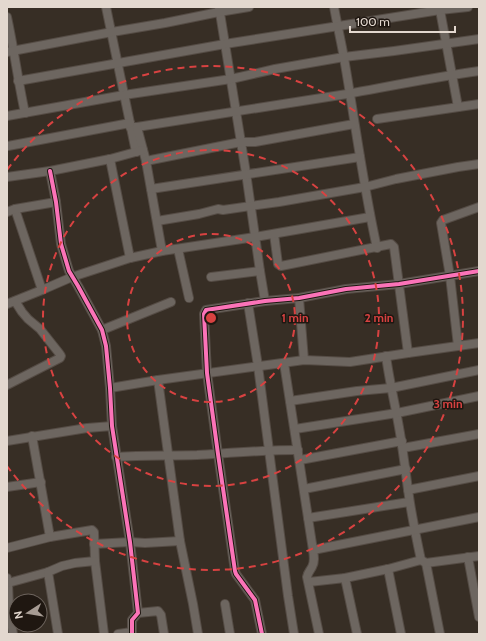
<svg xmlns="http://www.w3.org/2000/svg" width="486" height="641" viewBox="0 0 486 641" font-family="Cabin,sans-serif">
	<rect width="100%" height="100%" fill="#372e25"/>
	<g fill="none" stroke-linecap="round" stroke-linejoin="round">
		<defs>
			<g id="street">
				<path d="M106,7L136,152"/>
				<path d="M219,7L246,173L260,271L265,301"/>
				<path d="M334,7C337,24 341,41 344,58C355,121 363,185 377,248"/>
				<path d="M440,10L458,107"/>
				<path d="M7,17C14,49 18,81 25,113"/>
				<path d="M7,52L112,32L165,23L219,12L249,7"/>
				<path d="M18,81L225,44L440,10L468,7"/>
				<path d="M7,116L124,95L231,79L275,69L344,57L394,51L479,39"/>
				<path d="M377,119L479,104"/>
				<path d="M130,127H137C207,116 277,105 347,94C391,86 435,77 479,71"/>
				<path d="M137,127L146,161L162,251"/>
				<path d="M8,146L130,123"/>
				<path d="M110,159L130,258"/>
				<path d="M146,161L241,142H255L354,124"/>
				<path d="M50,171L56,202L61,244L69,271L78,286L102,330L106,346L110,388L112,426L130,542L138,613L132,620V634"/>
				<path d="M7,177L50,171L110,159L143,150"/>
				<path d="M151,189L360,157"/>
				<path d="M15,209L42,290"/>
				<path d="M7,212L15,209L56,202"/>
				<path d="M157,221L199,214L218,209L223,210L279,202L365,187L396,179L458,167L479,164"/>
				<path d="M274,234L278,264L281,266L391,244L394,247L408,353"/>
				<path d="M178,249L189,298"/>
				<path d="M211,277L260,271"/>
				<path d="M299,298L304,360"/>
				<path d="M248,303L258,366L288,596L294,634"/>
				<path d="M7,304L42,290L72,277L130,258L162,251L255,237L370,217"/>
				<path d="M102,330L171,302"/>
				<path d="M458,346L450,276L441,223L443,220L479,207"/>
				<path d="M386,356C390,386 398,416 402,446C405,465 407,484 410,503C413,522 417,541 421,560"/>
				<path d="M284,363L313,550C314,556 315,562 312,567C310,571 308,572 307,577L319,634"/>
				<path d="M158,380L180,541L193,604L198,634"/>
				<path d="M7,385L60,358L61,356L59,353L40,329L28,319L22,312L15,301"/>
				<path d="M110,388L158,380L304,360L350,362L408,353L479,343"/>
				<path d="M290,401L357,391L391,388L479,370"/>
				<path d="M295,429L397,413L479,396"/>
				<path d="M32,436L50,537"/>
				<path d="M7,441L87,428L112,426"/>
				<path d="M403,448L479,434"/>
				<path d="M116,457C143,455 170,456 197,455C230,453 264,450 298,450"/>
				<path d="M300,460L402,441"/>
				<path d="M7,487L41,482"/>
				<path d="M304,489L406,469"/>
				<path d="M408,490L479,476"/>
				<path d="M308,518L409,502"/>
				<path d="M94,544L130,542L145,543L180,541"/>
				<path d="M7,548L50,537L92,530L94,532L95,561L104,634"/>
				<path d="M313,550L479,517"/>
				<path d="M468,557L479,617"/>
				<path d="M426,563L440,634"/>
				<path d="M388,569L401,634"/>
				<path d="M7,578L8,583L9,608L13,634"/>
				<path d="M345,578L357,634"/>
				<path d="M309,582L345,578L388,569L421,560L426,563L479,556"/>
				<path d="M8,583L48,572"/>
				<path d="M225,604L230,634"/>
				<path d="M138,613L158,611L161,615L164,634"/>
				<path d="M58,634L48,572L62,566L75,563L95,561"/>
				<path d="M118,634L132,632"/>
				<path d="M262,634L255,600L236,574L235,571L218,454L207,373L204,314L206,310L265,301L299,298L346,289L399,284L479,271"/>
			</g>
		</defs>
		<use href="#street" stroke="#554c45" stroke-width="10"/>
		<use href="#street" stroke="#6d6660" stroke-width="8"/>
		<defs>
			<g id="cycleway">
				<path d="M50,171L56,202L61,244L69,271L78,286L102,330L106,346L110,388L112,426L130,542L138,613L132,620V634"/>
				<path d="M262,634L255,600L236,574L235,571L218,454L207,373L204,314L206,310L265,301L299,298L346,289L399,284L479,271"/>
			</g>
		</defs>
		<use href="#cycleway" stroke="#1f1711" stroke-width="6"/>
		<use href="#cycleway" stroke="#fb73b8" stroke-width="4"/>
	</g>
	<g fill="none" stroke="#d84241" stroke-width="2" stroke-dasharray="7 5">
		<circle cx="211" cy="318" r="84"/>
		<circle cx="211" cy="318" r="168"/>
		<path d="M7 170A252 252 0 1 1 7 466"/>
	</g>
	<circle cx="211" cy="318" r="6" fill="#d84241" stroke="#1f1711" stroke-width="2"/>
	<g font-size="12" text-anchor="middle" font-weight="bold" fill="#d84241" stroke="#1f1711" stroke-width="3" stroke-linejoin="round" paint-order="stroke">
		<text x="295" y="322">1 min</text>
		<text x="379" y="322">2 min</text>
		<text x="448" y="408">3 min</text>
	</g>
	<rect width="486" height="641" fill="none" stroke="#e3d8cf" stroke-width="16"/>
	<g transform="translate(28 613) rotate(258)"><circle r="19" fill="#1f1711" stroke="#6d645d"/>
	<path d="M0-3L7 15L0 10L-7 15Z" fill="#a79c94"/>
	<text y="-6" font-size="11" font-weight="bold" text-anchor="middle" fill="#e3d8cf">N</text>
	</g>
	<path d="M350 26v6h105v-6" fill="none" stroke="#e3d8cf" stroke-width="2"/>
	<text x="356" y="26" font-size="12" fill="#e3d8cf" stroke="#1f1711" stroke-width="3" paint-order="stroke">100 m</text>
</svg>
